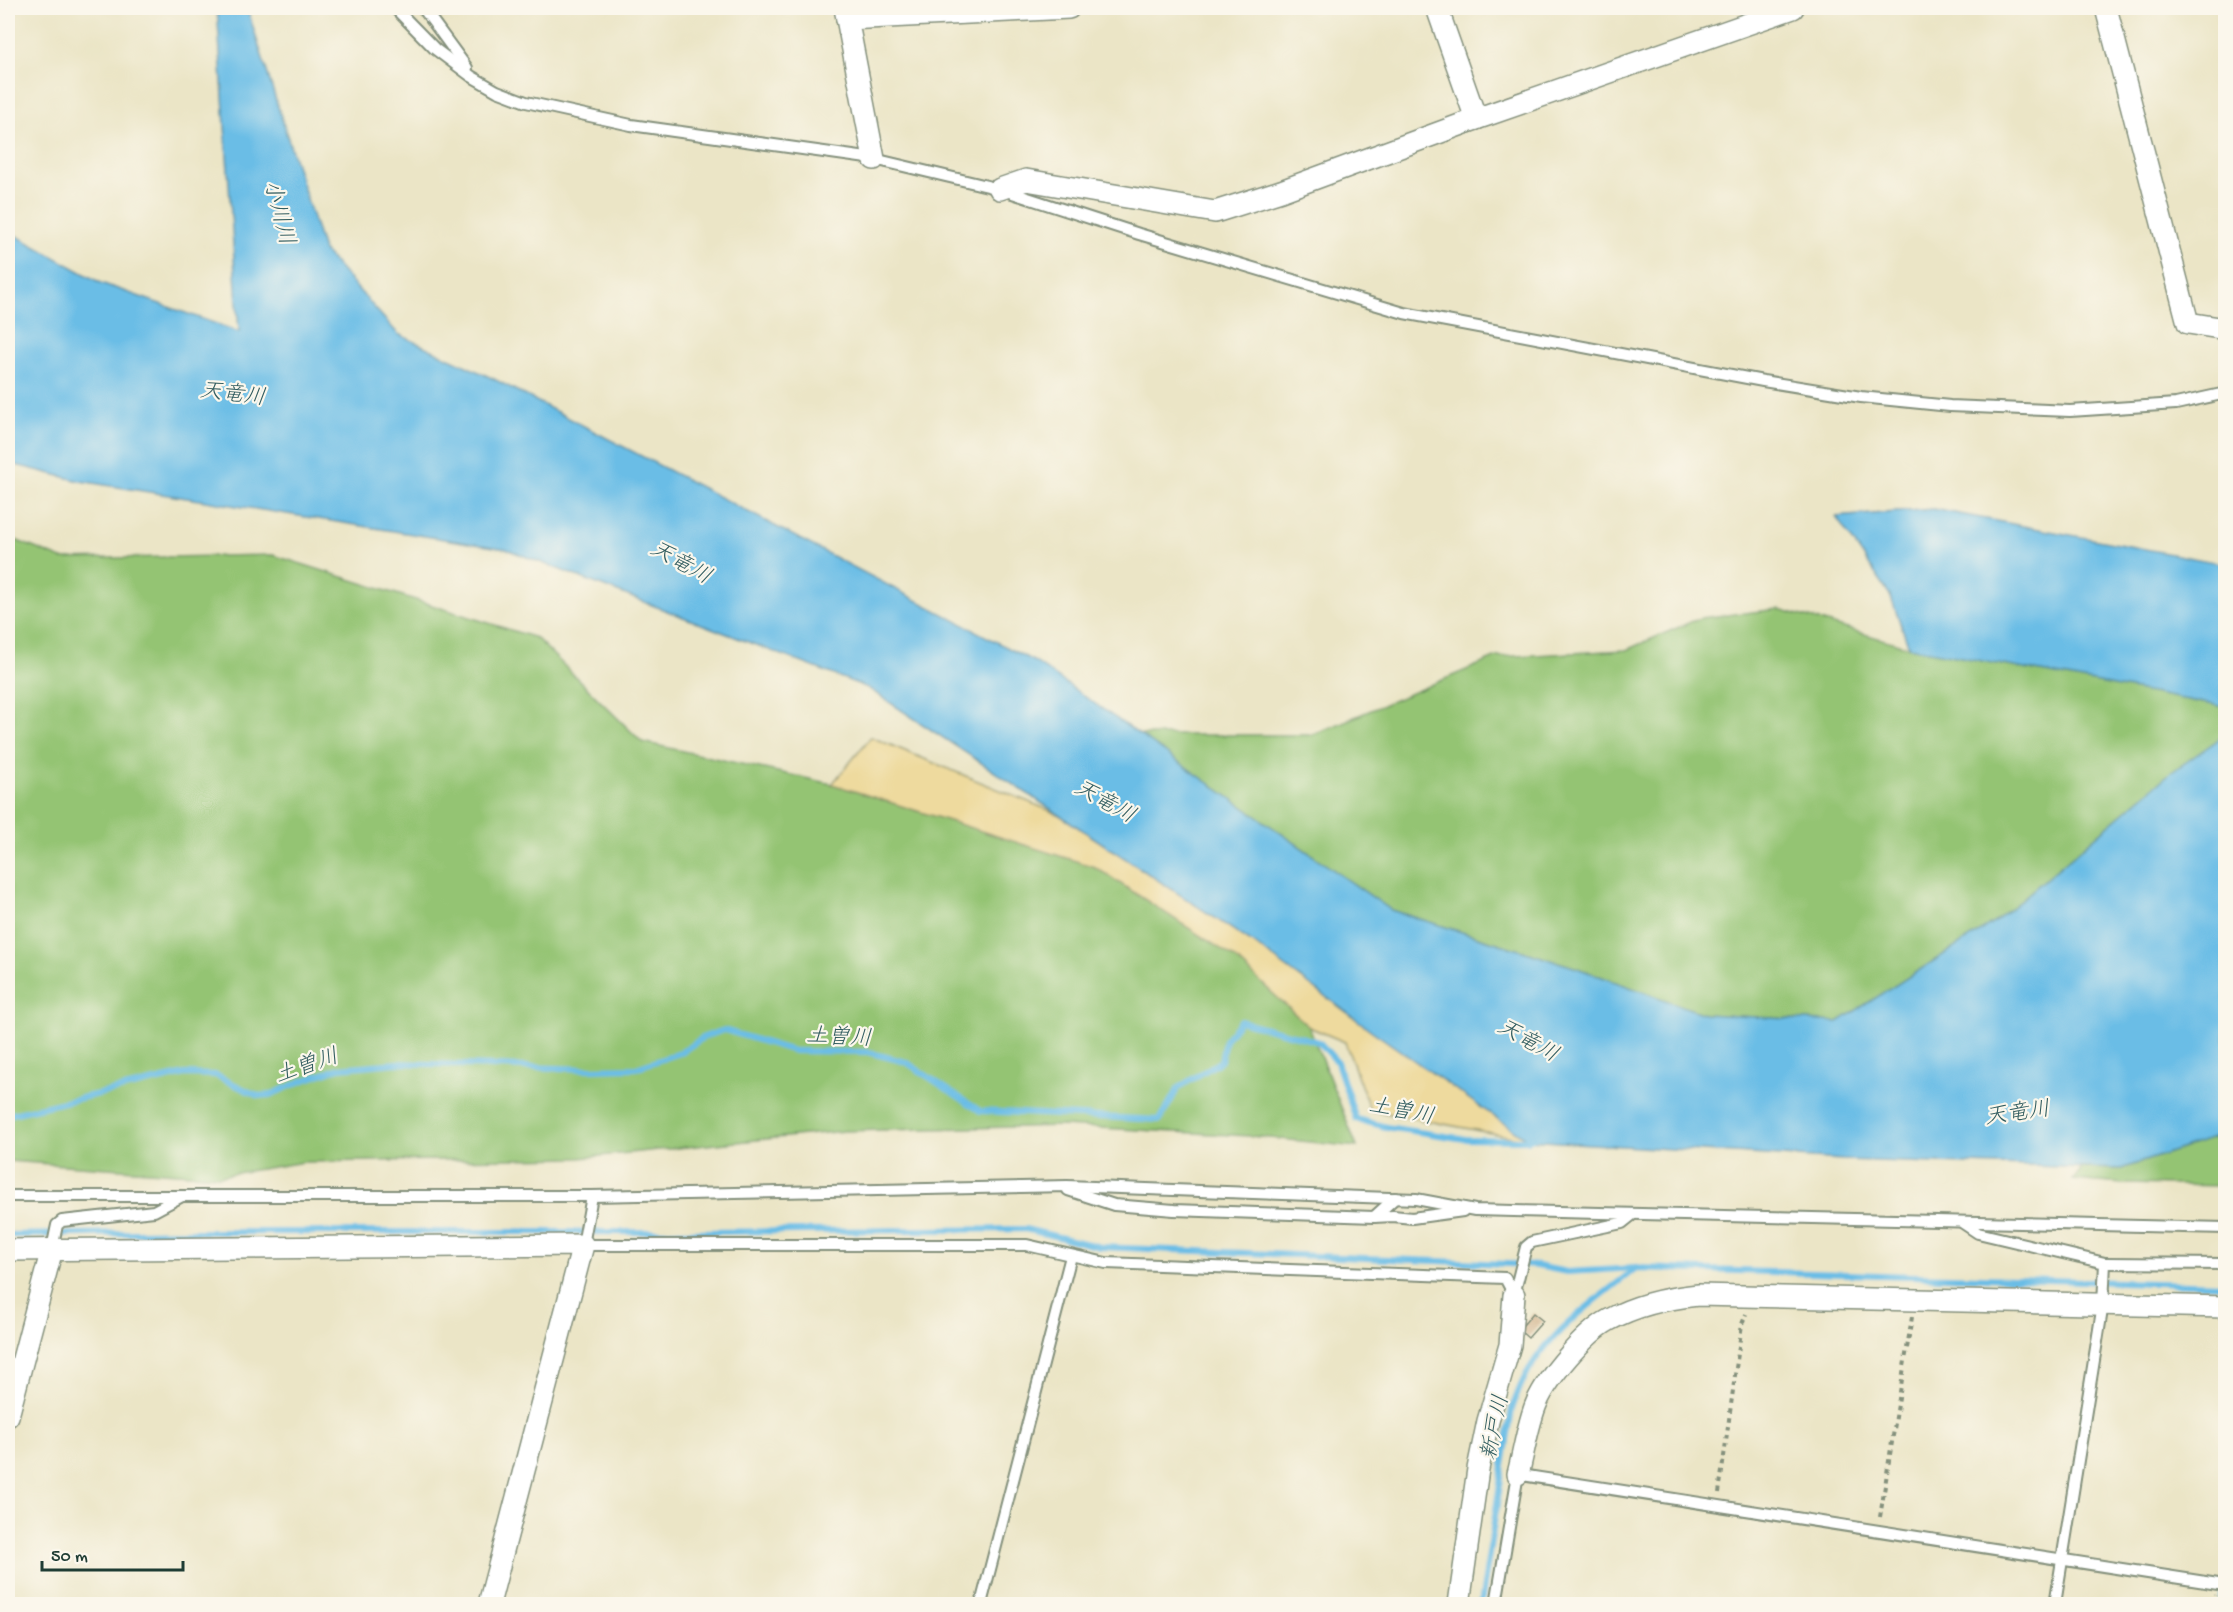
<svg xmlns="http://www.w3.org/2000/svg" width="2233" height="1612" viewBox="0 0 2233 1612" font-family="'Gochi Hand','Klee One',sans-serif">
	<rect width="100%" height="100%" fill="#fbf7ec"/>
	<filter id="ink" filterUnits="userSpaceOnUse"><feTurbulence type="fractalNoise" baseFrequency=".0167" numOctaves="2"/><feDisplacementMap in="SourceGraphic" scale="12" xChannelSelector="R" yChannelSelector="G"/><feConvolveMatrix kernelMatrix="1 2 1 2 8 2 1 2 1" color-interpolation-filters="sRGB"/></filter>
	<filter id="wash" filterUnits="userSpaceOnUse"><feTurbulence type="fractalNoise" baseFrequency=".008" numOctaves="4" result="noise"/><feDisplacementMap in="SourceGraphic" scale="24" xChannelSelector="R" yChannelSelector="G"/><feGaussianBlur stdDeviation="1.35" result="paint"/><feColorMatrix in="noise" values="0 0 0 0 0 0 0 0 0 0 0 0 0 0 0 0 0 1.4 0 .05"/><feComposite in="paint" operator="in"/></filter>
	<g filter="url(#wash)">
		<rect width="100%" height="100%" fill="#ebe5c6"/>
		<g fill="#94c473" stroke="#5a8054" stroke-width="1.5">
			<path d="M8,537L62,559L273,555L536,638L642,742L832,784L1095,867L1235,958L1309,1027L1357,1147L1250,1136L1062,1126L844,1131L580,1158L304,1162L219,1176L8,1161Z"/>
			<path d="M1779,609L1909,647L2226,707L2225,735L2169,774L1995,922L1838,1022L1704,1014L1577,968L1391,910L1140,735H1312L1497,657L1626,650L1700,618Z"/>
			<path d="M2225,1134V1186L2123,1184L2073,1180L2082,1168L2121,1169Z"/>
		</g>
		<path fill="#eeda9e" stroke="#868c69" stroke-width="1.5" d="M871,737L1058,814L1256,945L1372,1031L1528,1140L1370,1110L1345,1042L1309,1027L1235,958L1095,867L832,784Z"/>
		<g fill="#6abde6" stroke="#447d8d" stroke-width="1.5">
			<path d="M217,8H247L323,250L398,334L494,379L1035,662L1391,910L1577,968L1704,1014L1838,1022L1995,922L2169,774L2225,735V1134L2121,1169L1844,1160L1528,1140L1372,1031L1256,945L868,688L506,549L80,481L8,463V231L101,283L239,332Z"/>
			<path d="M1933,509L2225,564V707L1909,647L1890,595L1836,517Z"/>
		</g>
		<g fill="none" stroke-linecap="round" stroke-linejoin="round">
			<g stroke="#6abde6" stroke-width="6">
				<path d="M8,1115L185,1074L215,1075L258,1096L270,1095L302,1081L339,1068L397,1063L589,1069L636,1068L680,1053L704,1037L724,1030L794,1051L867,1052L906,1062L980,1111L1160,1120L1178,1088L1221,1061L1225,1040L1240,1021L1319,1042L1337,1062L1356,1119L1386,1127L1465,1139L1528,1140L1535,1137"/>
				<path d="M8,1235L200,1232H692L1025,1229L1101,1247L1532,1265L1567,1272L1636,1268L2226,1285"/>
				<path d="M1481,1604L1512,1409C1515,1401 1518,1391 1522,1383C1544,1334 1596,1301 1636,1268"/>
				<path d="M2221,1604L2226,1579"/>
			</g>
		</g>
		<g id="blocks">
			<path fill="#cfaf85" d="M1533,1313L1543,1321L1528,1338L1519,1330Z"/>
		</g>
	</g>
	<g filter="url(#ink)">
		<use href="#blocks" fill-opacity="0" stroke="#85917d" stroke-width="1.5"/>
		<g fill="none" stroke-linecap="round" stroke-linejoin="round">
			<defs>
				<g id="lane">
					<path d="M395,8L435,49L471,76L497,91L526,102L631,125L874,159L1000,189L1139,234L1404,313L1763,381L1861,397L1950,406L2070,411L2176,404L2226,393"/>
					<path d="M423,8L467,68"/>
					<path d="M1068,1190L1114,1205L1174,1210L1374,1217L1395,1198"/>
					<path d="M8,1196H592L1067,1186L1416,1199L1475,1210L2226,1228"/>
					<path d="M592,1196L583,1245H1027L1106,1263L1505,1278L1514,1295"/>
					<path d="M1374,1217L1393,1216L1412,1218L1463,1211"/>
					<path d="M1963,1223L1978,1233L2105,1263L2103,1304L2055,1604"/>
					<path d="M52,1249L57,1225L62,1221L154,1211L182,1196"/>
					<path d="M2105,1263L2226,1264"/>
					<path d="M1514,1295L1526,1247L1532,1242L1622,1223L1632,1215"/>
					<path d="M1515,1474L2218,1584"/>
					<path d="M981,1604L1071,1256"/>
					<path d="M1496,1604L1518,1474"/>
				</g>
				<g id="street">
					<path d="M845,8L874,159"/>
					<path d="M1437,8L1476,119"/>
					<path d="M2106,8L2188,323L2226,329"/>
					<path d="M847,19L1069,8"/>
					<path d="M1000,189L1026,180L1215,212L1281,191L1476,119L1793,8"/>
					<path d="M8,1250L583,1245L489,1604"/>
					<path d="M8,1416L52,1249"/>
					<path d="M1518,1474C1524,1452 1528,1422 1537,1402C1548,1377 1585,1333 1609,1320C1636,1305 1668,1298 1698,1295L2226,1307"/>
					<path d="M1459,1604L1478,1469L1488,1421L1510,1345L1514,1295"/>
				</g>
			</defs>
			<use href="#lane" stroke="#85917d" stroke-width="14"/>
			<use href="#street" stroke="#85917d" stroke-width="24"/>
			<g stroke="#85917d" stroke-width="4" stroke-dasharray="4.5 4.5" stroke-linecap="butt">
				<path d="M1719,1493L1742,1324L1746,1314"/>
				<path d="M1880,1517L1912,1317"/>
				<path d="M2220,1570L2226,1538"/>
				<path d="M2214,1604L2216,1595"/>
			</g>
			<use href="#lane" stroke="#fff" stroke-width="10"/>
			<use href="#street" stroke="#fff" stroke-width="21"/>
		</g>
	</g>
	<g text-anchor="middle" stroke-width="4.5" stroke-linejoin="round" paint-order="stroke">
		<g font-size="22" font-style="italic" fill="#325d60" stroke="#fbf7ec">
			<text transform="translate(281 212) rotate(75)" y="8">小川川</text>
			<text transform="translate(233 392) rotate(7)" y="8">天竜川</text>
			<text transform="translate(682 561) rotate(29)" y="8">天竜川</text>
			<text transform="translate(1106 800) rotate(29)" y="8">天竜川</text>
			<text transform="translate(839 1035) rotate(3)" y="8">土曽川</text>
			<text transform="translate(1529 1039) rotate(29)" y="8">天竜川</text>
			<text transform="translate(306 1064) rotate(-19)" y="8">土曽川</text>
			<text transform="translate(1402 1109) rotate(11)" y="8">土曽川</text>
			<text transform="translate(2017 1111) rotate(-8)" y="8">天竜川</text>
			<text transform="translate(1493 1427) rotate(-78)" y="8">新戸川</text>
		</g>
	</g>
	<rect width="2233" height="1612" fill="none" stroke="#fbf7ec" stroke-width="30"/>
	<path d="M42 1561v9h141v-9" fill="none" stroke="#1f3d34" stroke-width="3"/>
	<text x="51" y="1561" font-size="18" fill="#1f3d34" stroke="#fbf7ec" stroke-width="4.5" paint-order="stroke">50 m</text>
</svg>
